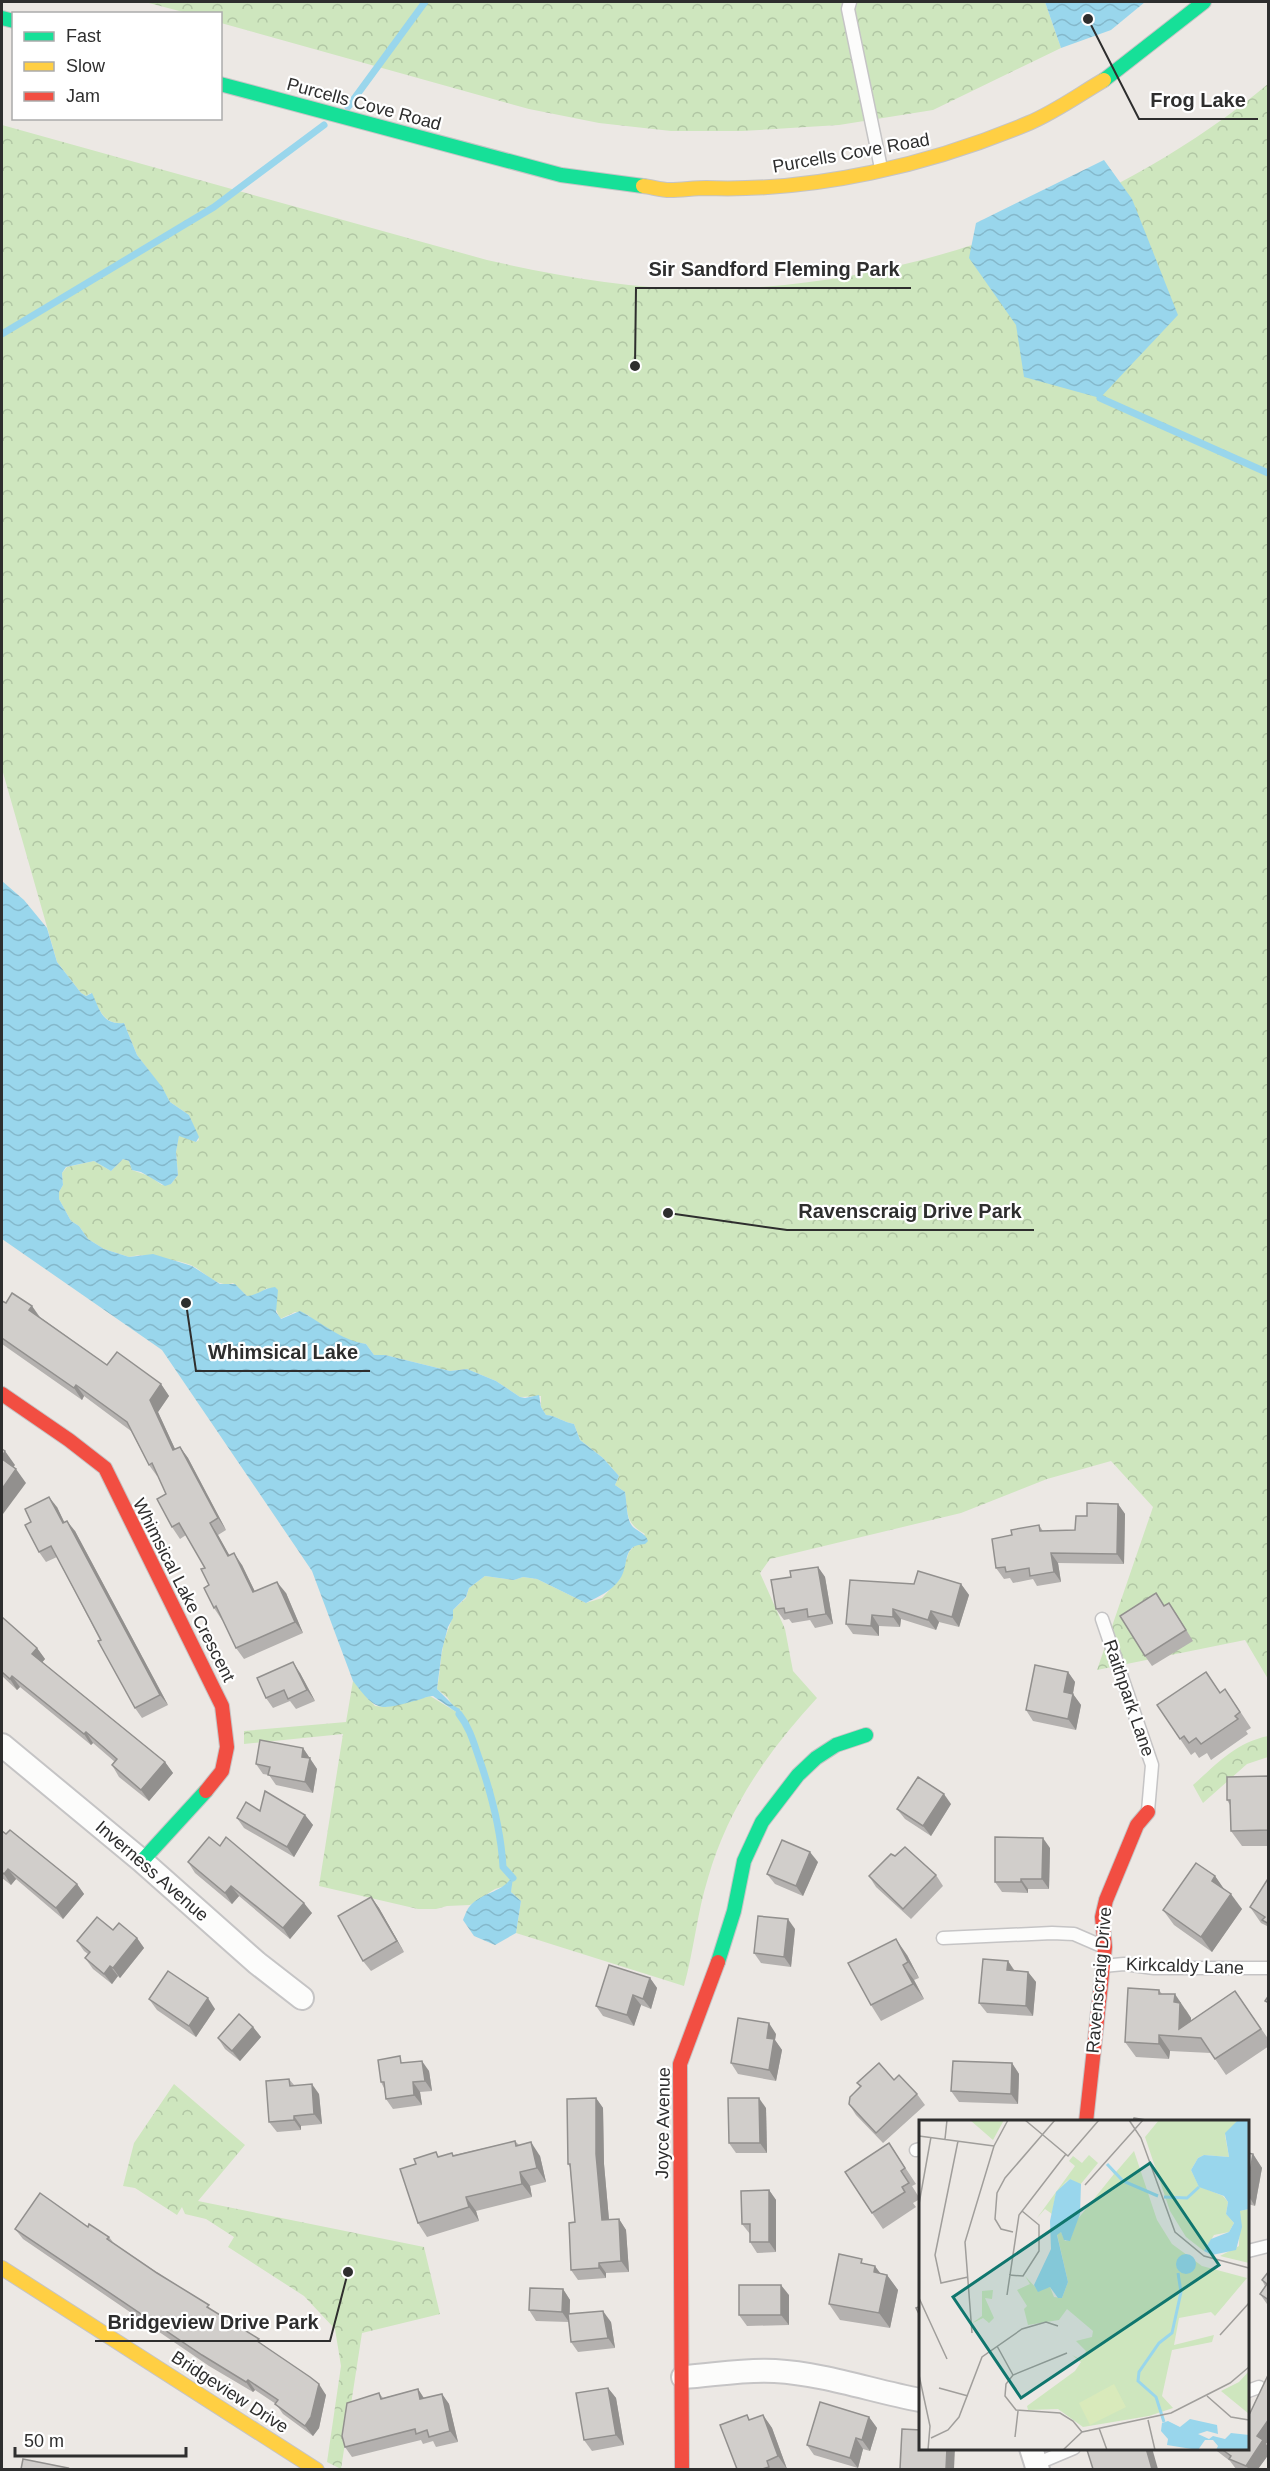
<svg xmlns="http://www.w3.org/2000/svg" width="1270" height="2471" viewBox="0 0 1270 2471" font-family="Arial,sans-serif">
	<defs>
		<pattern id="forest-crowns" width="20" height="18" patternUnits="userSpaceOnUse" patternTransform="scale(1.5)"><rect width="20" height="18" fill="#cee6be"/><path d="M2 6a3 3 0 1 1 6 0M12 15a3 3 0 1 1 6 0" fill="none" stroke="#b1c6a4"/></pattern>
		<pattern id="water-waves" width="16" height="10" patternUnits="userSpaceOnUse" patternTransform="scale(1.5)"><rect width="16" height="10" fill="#99d6ec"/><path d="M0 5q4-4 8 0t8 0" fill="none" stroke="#84b8cb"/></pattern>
	</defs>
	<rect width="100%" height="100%" fill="#ece8e4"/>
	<g fill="url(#forest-crowns)">
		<path d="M145,2H1045L1061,48L933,110L839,125L742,131H671L599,123L529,109L221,23L220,14L187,13Z"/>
		<path d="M1268,84V1679L1245,1640L1097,1670L1153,1507L1111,1461L1047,1479L961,1513L770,1559L760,1573L785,1629L793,1671L817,1698C768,1751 728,1808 708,1878C697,1913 694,1950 684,1986L516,1933L521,1901L511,1892L512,1878L505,1886L495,1889L470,1905L447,1906L436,1909H418L319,1886L343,1734L244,1744V1731L346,1722L353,1681L375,1706L386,1707L430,1696L458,1713L447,1697L437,1689C440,1675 440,1660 443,1646C445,1634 453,1622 453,1610L466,1598L469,1588L485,1576L514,1580L523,1577L537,1579L586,1603L602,1598L620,1579L629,1552L645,1534C625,1523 628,1514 625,1492L615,1485L619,1476L603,1458L580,1440L574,1424C563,1422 557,1416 546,1415L541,1407V1396L520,1397L496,1381L467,1369L450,1371L385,1355H374L366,1344L350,1341L319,1325L308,1315L295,1312L280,1319L267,1288L255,1296H247L233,1283C217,1289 204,1271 191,1265C175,1259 155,1258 139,1255L129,1257L104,1249L88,1239L79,1226L71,1221L59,1199V1192L63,1185L62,1173L67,1167L94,1161L111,1171L123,1159L129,1161L132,1170L149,1176L162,1185L171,1184L178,1175L176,1152L179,1135L196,1142L199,1140L189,1115L170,1102L162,1088L137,1055L124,1023C103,1025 100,1010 91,993L86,996L81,993L57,962L2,769V125L487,260C557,276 630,289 702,289C901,290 1116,211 1268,84Z"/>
		<path d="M1268,1736V1757L1247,1764L1203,1803L1193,1785C1218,1763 1235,1743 1268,1736Z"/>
		<path d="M174,2084L245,2145L198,2201L424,2247L440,2314L362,2333L341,2469L327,2462L341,2366L335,2329L304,2296L228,2247L234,2237L206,2219L185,2214L182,2207L177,2215L135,2188L123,2186L134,2143Z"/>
	</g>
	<g fill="url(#water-waves)">
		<path d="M1045,2H1145L1111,30L1061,48Z"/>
		<path d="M1104,160L1132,199L1178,315L1100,398L1024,377L1016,325L969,258L976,223Z"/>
		<path d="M2,881L24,900L47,928L57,962L81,993L86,996L92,993C100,1010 102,1025 124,1023L137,1055L162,1087L170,1102L189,1115L199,1137L196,1142L179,1136L176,1152L178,1175L171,1184L165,1186L141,1172L132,1170L129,1161L123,1159L111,1171L94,1161L66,1167L62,1173L63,1185L59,1192V1199L71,1221L79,1226L88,1239L104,1249L129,1257L153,1254L192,1266L220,1284H235L247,1296C258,1295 264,1288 275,1287L278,1290L276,1312L281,1319L300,1311C323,1323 340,1340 366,1344L374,1355H385L450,1371L467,1369L496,1381L520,1397L525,1398L539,1395L541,1407L546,1415C557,1416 563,1422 574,1424L580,1440L603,1458L619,1476L615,1485L625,1492C627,1502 626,1520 633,1527C640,1533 645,1533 648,1541L645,1544C621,1545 630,1564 620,1579C611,1592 599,1596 586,1603L537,1579L523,1577L514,1580L485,1576L469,1588L466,1597L453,1610V1618L448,1627L442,1650L437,1689L454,1706L460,1709L459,1714L433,1696C426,1696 421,1700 414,1701C378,1711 376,1711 353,1681L312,1571L162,1350L2,1239Z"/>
		<path d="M511,1878H513L511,1892L521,1901L516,1933L495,1945L474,1936L463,1920C465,1915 467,1909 470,1906C481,1893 503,1892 511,1878Z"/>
	</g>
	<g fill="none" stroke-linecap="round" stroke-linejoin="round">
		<g stroke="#99d6ec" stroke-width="7">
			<path d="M348,107L425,2"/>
			<path d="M2,334L214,207L324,125"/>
			<path d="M1100,398L1268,473"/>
			<path d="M459,1714C470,1728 474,1744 480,1761C492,1796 501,1830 503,1867L513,1878"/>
		</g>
		<defs>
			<g id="lane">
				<path d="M850,2L848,9L881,168"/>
				<path d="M1102,1619L1152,1765L1148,1811"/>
				<path d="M943,1938L1052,1933L1074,1934L1104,1947"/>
				<path d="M1103,1966L1124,1964L1154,1968H1268"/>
				<path d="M916,2150L920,2149"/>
				<path d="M1248,2251L1268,2246"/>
				<path d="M1248,2391L1259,2387"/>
				<path d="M1036,2464L1074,2448"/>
			</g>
			<g id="street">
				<path d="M2,1745L142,1861L257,1963L302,1998"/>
				<path d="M683,2377C714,2375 744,2369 775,2371C825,2374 872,2391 920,2400"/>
				<path d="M1031,2448L1038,2470"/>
			</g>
			<g id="fast">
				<path d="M2,18L14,21"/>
				<path d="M1104,80L1204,2"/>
				<path d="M220,84L561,175L643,186"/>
				<path d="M142,1861L206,1791"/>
				<path d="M718,1962L734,1911L744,1861L762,1822L798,1775L816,1758L836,1745L866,1735"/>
			</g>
			<g id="slow">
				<path d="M643,186C652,187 661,190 670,190C682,190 694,188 706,188C815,192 929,165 1029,123C1055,112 1080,94 1104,80"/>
				<path d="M2,2268L317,2470"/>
			</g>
			<g id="jam">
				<path d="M2,1394L69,1440L105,1468L222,1706L227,1747L222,1771L206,1791"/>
				<path d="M1086,2122L1105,1947L1102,1917L1106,1900L1137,1825L1148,1812"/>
				<path d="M682,2470L680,2064L718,1962"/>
			</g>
		</defs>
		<use href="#lane" stroke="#c5c4c5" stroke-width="15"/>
		<use href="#street" stroke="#c5c4c5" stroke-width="26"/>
		<use href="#fast" stroke="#c5c4c5" stroke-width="16"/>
		<use href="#slow" stroke="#c5c4c5" stroke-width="16"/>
		<use href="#jam" stroke="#c5c4c5" stroke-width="16"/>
		<use href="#lane" stroke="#fcfcfb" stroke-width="12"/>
		<use href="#street" stroke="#fcfcfb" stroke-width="22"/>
		<use href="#fast" stroke="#16e098" stroke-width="14"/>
		<use href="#slow" stroke="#ffcf43" stroke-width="14"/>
		<use href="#jam" stroke="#f24e42" stroke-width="14"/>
	</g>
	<g fill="#b4b1af">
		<path d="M2,1301L6,1303L32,1306L40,1317L107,1365L161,1384L169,1396L158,1412L175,1449L180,1447L188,1458L226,1530L218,1535L229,1555L242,1565L255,1592L286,1593L303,1633L244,1659L236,1648L222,1619V1620L214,1608L205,1568L186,1535L180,1539L172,1527L166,1494L158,1476H157L149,1465L131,1431L84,1396L82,1400L2,1344Z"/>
		<path d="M1118,1504L1125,1514L1124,1564L1058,1563L1061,1582L1037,1586L1033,1579L1013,1583L1010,1578L1004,1579L996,1568L1012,1535L1039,1525L1043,1531L1075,1530L1087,1516Z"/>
		<path d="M57,1507L64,1522L75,1531L168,1705L142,1718L135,1708L57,1557L46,1562L39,1552L31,1522Z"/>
		<path d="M818,1567L825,1577L833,1624L815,1628L810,1620L792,1623L789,1619L784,1620L776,1609L791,1577Z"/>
		<path d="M914,1584H961L969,1595L959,1627L939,1622L936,1630L901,1619L900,1627L879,1626V1636L853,1634L846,1624Z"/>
		<path d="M1165,1605L1176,1613L1193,1641L1152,1666L1145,1656Z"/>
		<path d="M2,1617L37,1648L45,1659L42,1662L165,1762L173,1773L149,1801L119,1777L112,1765L115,1762L93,1743L91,1745L20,1687L17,1690L2,1676Z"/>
		<path d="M1068,1672L1075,1682L1073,1694L1081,1705L1076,1730L1033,1721L1026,1710Z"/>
		<path d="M300,1673L315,1701L296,1709L290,1701L273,1708L266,1698Z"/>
		<path d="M1220,1693L1236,1705L1251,1728L1246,1731L1248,1734L1211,1760L1207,1753L1199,1758L1195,1752L1191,1755L1157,1705Z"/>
		<path d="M303,1748L317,1769L313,1793L276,1785L269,1775L263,1774L256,1764Z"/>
		<path d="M1269,1776V1846H1242L1231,1831L1230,1805L1227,1800Z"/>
		<path d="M951,1804L931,1836L905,1819L897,1809Z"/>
		<path d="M260,1811L305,1815L313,1825L294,1857L244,1828L237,1818Z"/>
		<path d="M2,1831L77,1884L84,1894L63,1919L16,1879L11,1885L2,1878Z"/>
		<path d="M220,1846L312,1913L290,1939L239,1896L232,1904L195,1873L188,1862Z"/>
		<path d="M1050,1848L1049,1889H1028V1893L1002,1892L995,1882Z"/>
		<path d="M895,1856L936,1875L943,1886L911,1919L876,1887L869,1876Z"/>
		<path d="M818,1862L803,1896L775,1884L767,1874Z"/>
		<path d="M1215,1876L1224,1889L1242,1909L1212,1952L1174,1925L1163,1910Z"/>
		<path d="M1269,1877V1929L1267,1926L1261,1923L1250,1907Z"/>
		<path d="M371,1897L379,1908L404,1952L371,1971L363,1961Z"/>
		<path d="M795,1929L791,1967L761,1963L754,1953Z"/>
		<path d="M113,1930L137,1938L144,1948L120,1978L118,1976L112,1984L93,1969L85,1958L88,1954L84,1951L77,1941Z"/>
		<path d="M907,1955L919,1978L914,1980L924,1999L881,2021L871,2005Z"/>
		<path d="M1008,1961L1015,1971L1028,1972L1036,1982L1033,2016L987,2013L979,2003Z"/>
		<path d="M650,1978L657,1988L651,2009L641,2005L634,2026L603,2016L596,2006Z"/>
		<path d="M1159,1990L1162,1994L1186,2010L1191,2018V2021L1235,1991L1269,2040V2046L1226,2075L1211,2053L1170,2051L1169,2059L1136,2057L1125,2042Z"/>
		<path d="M149,1999L215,2009L196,2037L157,2010Z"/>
		<path d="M253,2027L261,2037L240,2061L225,2049L218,2038Z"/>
		<path d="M776,2034L775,2040L782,2050L776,2081L738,2074L731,2063Z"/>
		<path d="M404,2063L429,2071L432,2091L420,2092L422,2105L393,2109L386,2099L384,2088L381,2082Z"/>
		<path d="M1012,2063L1019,2074L1018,2104L959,2102L951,2091Z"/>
		<path d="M289,2079L294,2085L319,2094L322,2124L301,2126V2130L277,2132L269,2122Z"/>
		<path d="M894,2080L917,2094L925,2105L883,2143L856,2115L849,2104L860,2087L857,2083Z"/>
		<path d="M596,2098L603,2108L604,2164L609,2220L619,2219L626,2230L629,2272L606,2273V2278L578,2280L571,2270L575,2222L570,2167L568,2164Z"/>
		<path d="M766,2108L767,2153H736L729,2143Z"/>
		<path d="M515,2141L519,2145L540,2156L546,2182L530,2186L532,2197L476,2211L479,2221L427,2237L418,2223L439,2156L454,2155Z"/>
		<path d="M889,2143L916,2184L912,2186L920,2199L913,2203L916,2207L883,2229L872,2213Z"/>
		<path d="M1248,2153L1253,2154L1262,2168L1255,2206L1248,2204Z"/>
		<path d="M769,2190L776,2200V2252L757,2253L750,2242V2234L742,2224Z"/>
		<path d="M88,2227L109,2237L113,2242L262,2344L326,2395L319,2428L313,2436L283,2414L276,2404L255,2390L253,2392L209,2366L23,2239L15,2229Z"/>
		<path d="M1269,2271V2307L1260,2294L1265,2286L1262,2280Z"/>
		<path d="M880,2273L887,2275L898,2290L890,2328L840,2320L829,2304Z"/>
		<path d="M563,2289L570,2300V2314L611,2322L615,2348L578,2352L571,2342L569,2322L536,2321L529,2310Z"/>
		<path d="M789,2295V2325L747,2326L739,2315Z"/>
		<path d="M1269,2373V2440L1266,2444L1269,2447V2454L1258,2469H1236L1230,2461L1213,2448H1248L1250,2413Z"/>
		<path d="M608,2388L616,2398L624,2445L592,2451L584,2440Z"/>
		<path d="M418,2389L424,2398L442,2394L449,2404L458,2442L436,2447L433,2441L423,2444L421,2440L352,2457L345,2447L379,2393L383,2398Z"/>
		<path d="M747,2415L750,2420L763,2415L772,2428L787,2469H737Z"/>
		<path d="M869,2417L877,2428L870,2451L863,2449L858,2468L814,2455L807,2445Z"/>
	</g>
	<g fill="#92908e">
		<path d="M32,1306L40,1318L29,1310Z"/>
		<path d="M161,1384L169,1396L158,1412L181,1462L173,1450L150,1400Z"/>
		<path d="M76,1385L84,1396L82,1400L74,1388Z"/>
		<path d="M180,1447L188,1458L226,1530L218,1518Z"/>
		<path d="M5,1451L15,1465L10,1472L2,1460V1457Z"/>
		<path d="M16,1469L26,1483L3,1514L2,1512V1489Z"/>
		<path d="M49,1497L57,1507L70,1534L63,1523Z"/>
		<path d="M1118,1504L1125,1514L1124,1564L1117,1554Z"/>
		<path d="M67,1521L75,1531L168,1705L160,1695Z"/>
		<path d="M210,1523L218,1535L236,1567L228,1556Z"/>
		<path d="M234,1553L242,1565L261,1604L253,1592Z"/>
		<path d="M1051,1553L1058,1563L1061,1582L1054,1572Z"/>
		<path d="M818,1567L825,1577L833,1624L826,1614Z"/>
		<path d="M277,1582L286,1593L303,1633L295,1622Z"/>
		<path d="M961,1584L969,1595L959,1627L952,1617Z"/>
		<path d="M893,1609L901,1619L900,1627L893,1617Z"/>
		<path d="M931,1611L939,1622L936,1630L928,1620Z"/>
		<path d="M872,1615L879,1626V1636L871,1626Z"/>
		<path d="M37,1648L45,1659L40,1665L32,1654Z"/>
		<path d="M293,1662L300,1673L315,1701L307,1690Z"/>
		<path d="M1068,1672L1075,1682L1071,1703L1064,1692Z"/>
		<path d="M12,1676L20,1687L17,1690L10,1679Z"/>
		<path d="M1073,1694L1081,1705L1076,1730L1068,1719Z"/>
		<path d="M86,1732L93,1743L91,1745L84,1734Z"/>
		<path d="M303,1748L317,1769L313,1793L305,1782L302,1757Z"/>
		<path d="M165,1762L173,1773L149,1801L141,1790Z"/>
		<path d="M944,1794L951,1804L931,1836L923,1826Z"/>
		<path d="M305,1815L313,1825L294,1857L287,1847Z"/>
		<path d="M1043,1838L1050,1848L1049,1889L1042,1879Z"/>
		<path d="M810,1852L818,1862L803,1896L796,1886Z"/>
		<path d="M8,1869L16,1879L11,1885L4,1874Z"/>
		<path d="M1215,1876L1226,1892L1212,1881Z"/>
		<path d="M1021,1879L1028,1889V1893L1021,1882Z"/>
		<path d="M77,1884L84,1894L63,1919L56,1908Z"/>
		<path d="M231,1886L239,1896L232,1904L225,1893Z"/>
		<path d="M1231,1894L1242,1909L1212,1952L1201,1937Z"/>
		<path d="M371,1897L379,1908L404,1952L397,1941Z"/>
		<path d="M304,1903L312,1913L290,1939L283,1928Z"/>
		<path d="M788,1919L795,1929L791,1967L784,1957Z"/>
		<path d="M137,1938L144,1948L120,1978L113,1968Z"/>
		<path d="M896,1939L907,1955L919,1978L908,1962Z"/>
		<path d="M1008,1961L1015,1972L1007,1970Z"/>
		<path d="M903,1965L914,1980L924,1999L913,1984Z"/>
		<path d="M110,1966L118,1976L112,1984L104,1974Z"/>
		<path d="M1028,1972L1036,1982L1033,2016L1026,2006Z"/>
		<path d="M650,1978L657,1988L651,2009L643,1999Z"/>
		<path d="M1175,1994L1191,2018L1190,2037L1179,2029L1174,2002Z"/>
		<path d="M633,1995L641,2005L634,2026L627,2015Z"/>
		<path d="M208,1998L215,2009L196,2037L189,2026Z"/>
		<path d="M769,2023L776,2034L775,2040L782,2050L776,2081L769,2070L767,2038Z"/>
		<path d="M253,2027L261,2037L240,2061L232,2051Z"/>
		<path d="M1159,2035L1170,2051L1169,2059L1159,2044Z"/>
		<path d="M422,2061L429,2071L432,2091L425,2081Z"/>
		<path d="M1012,2063L1019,2074L1018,2104L1011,2094Z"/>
		<path d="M413,2082L420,2092L422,2105L414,2095Z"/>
		<path d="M312,2084L319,2094L322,2124L314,2114Z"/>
		<path d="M596,2098L603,2108L604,2164L610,2231L602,2220L596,2154Z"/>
		<path d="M759,2098L766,2108L767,2153L760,2143Z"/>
		<path d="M294,2116L301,2126V2130L294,2120Z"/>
		<path d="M531,2142L540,2156L546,2182L537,2168Z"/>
		<path d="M1253,2154L1262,2168L1255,2206L1248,2195V2184Z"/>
		<path d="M520,2172L530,2186L532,2197L522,2184Z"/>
		<path d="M769,2190L776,2200V2252L769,2242Z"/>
		<path d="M466,2197L476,2211L479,2221L469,2207Z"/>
		<path d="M619,2219L626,2230L629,2272L621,2261Z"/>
		<path d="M599,2263L606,2273V2278L599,2268Z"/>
		<path d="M875,2266L886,2281L887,2275L898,2290L890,2328L879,2313L874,2272Z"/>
		<path d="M781,2285L789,2295V2325L781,2315Z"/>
		<path d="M563,2289L570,2300L569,2322L562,2312Z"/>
		<path d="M603,2311L611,2322L615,2348L608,2338Z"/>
		<path d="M248,2380L255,2390L253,2392L246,2382Z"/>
		<path d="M319,2384L326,2395L319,2428L313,2436L305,2426Z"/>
		<path d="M608,2388L616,2398L624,2445L616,2435Z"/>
		<path d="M418,2389L425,2400L420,2399Z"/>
		<path d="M442,2394L449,2404L458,2442L450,2431Z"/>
		<path d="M763,2415L772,2428L787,2469L778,2456Z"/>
		<path d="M869,2417L877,2428L870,2451L862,2440Z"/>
		<path d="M1269,2419V2440L1266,2444L1269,2447V2454L1258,2469H1249L1246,2466L1257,2436Z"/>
		<path d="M856,2438L863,2449L858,2468L850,2458Z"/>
		<path d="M947,2448H955L954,2469H946Z"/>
		<path d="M1146,2448H1152L1158,2469H1152Z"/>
	</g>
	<g fill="#d1cecb" stroke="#92908e" stroke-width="1.5">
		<path d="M12,1293L32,1306L29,1310L107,1365L117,1352L161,1384L150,1400L173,1450L180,1447L218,1518L210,1523L228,1556L234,1553L253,1592L277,1582L295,1622L236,1648L216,1606L214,1608L204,1588L209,1585L201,1569L205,1568L179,1523L172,1527L157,1499L166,1494L152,1463L149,1465L127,1422L76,1385L74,1388L2,1338V1301L6,1303Z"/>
		<path d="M2,1449L5,1451L2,1457Z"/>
		<path d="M2,1459L16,1469L2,1489Z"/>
		<path d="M49,1497L63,1523L67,1521L160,1695L135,1708L98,1641L101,1640L51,1546L39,1552L25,1525L31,1522L25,1509Z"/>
		<path d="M1087,1503L1118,1504L1117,1554L1051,1553L1054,1572L1030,1576L1029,1568L1006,1572L1005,1567L996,1568L992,1539L1012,1535L1011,1530L1039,1525L1040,1531L1075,1530L1076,1516H1087Z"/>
		<path d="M818,1567L826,1614L808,1617L807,1609L785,1613L784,1608L776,1609L771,1580L791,1577L790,1571Z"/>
		<path d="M918,1571L961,1584L952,1617L931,1611L928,1620L893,1609V1617L872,1615L871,1626L846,1624L850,1580L914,1584Z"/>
		<path d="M1156,1593L1164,1606L1169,1603L1186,1630L1145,1656L1120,1616Z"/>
		<path d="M2,1617L37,1648L32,1654L165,1762L141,1790L112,1765L117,1759L86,1732L84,1734L12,1676L10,1679L2,1672Z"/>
		<path d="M293,1662L307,1690L288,1699L284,1690L266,1698L257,1678Z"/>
		<path d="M1035,1665L1068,1672L1064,1692L1073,1694L1068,1719L1026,1710Z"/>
		<path d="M1206,1672L1220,1693L1225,1689L1240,1712L1235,1716L1238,1719L1201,1744L1196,1738L1189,1743L1184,1736L1180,1739L1157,1705Z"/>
		<path d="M260,1740L303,1748L302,1757L310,1758L305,1782L268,1775L270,1767L256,1764Z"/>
		<path d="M1269,1776V1830L1231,1831L1230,1800H1227V1777Z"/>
		<path d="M918,1777L944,1794L923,1826L897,1809Z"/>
		<path d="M265,1791L305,1815L287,1847L237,1818L246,1802L260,1811Z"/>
		<path d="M10,1830L77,1884L56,1908L8,1869L4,1874L2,1872V1831L6,1834Z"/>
		<path d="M209,1837L220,1846L226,1837L304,1903L283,1928L231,1886L225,1893L188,1862Z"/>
		<path d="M995,1837L1043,1838L1042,1879H1021V1882H995Z"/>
		<path d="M782,1840L810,1852L796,1886L767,1874Z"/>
		<path d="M905,1847L936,1875L903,1909L869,1876L891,1854L895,1856Z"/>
		<path d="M1196,1863L1215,1876L1212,1881L1231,1894L1201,1937L1163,1910Z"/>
		<path d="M1269,1877V1924L1262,1920L1265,1917L1250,1907Z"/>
		<path d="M371,1897L397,1941L363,1961L338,1916Z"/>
		<path d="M758,1916L788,1919L784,1957L754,1953Z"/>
		<path d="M97,1917L113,1930L119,1923L137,1938L113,1968L110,1966L104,1974L85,1958L90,1952L77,1941Z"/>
		<path d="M896,1939L908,1962L903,1965L913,1984L871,2005L848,1963Z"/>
		<path d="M983,1959L1008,1961L1007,1970L1028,1972L1026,2006L979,2003Z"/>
		<path d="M609,1965L650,1978L643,1999L633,1995L627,2015L596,2006Z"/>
		<path d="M168,1971L208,1998L189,2026L149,1999Z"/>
		<path d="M1128,1988L1159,1990V1994H1175L1174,2002L1180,2003L1179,2029L1235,1991L1261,2029L1215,2059L1201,2038L1159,2035V2044L1125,2042Z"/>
		<path d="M1269,1995V2003L1265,2001Z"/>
		<path d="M239,2014L253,2027L232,2051L218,2038Z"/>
		<path d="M738,2018L769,2023L767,2038L774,2039L769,2070L731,2063Z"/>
		<path d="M400,2056L401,2063L422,2061L425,2081L413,2082L414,2095L386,2099L384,2082H381L378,2060Z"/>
		<path d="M953,2061L1012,2063L1011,2094L951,2091Z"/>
		<path d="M879,2063L894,2080L899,2075L917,2094L876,2133L849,2104L850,2097L861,2086L857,2083Z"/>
		<path d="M289,2079L290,2086L312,2084L314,2114L294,2116V2120L269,2122L266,2081Z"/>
		<path d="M596,2098V2154L602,2220L619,2219L621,2261L599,2263V2268L571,2270L569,2223L575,2222L570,2164H568L567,2099Z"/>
		<path d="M728,2098H759L760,2143H729Z"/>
		<path d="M1134,2118L1152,2121H1133Z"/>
		<path d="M515,2141L516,2146L531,2142L537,2168L520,2172L522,2184L466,2197L469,2207L418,2223L400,2169L416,2164L414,2159L436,2152L438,2157L452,2153L453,2156Z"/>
		<path d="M889,2143L905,2168L901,2171L909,2183L902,2187L905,2192L872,2213L845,2172Z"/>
		<path d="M1248,2153L1253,2154L1248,2184Z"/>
		<path d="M769,2190V2242H750V2224H742L741,2191Z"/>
		<path d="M40,2193L88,2227L89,2224L109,2237L107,2239L157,2273L209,2305L207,2307L259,2339L257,2341L310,2377L319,2384L311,2417L305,2426L275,2404L278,2400L248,2380L246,2382L202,2355L15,2229Z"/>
		<path d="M839,2254L862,2259L861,2263L875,2266L874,2272L887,2275L879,2313L829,2304Z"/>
		<path d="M1269,2271V2300L1260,2294L1267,2284L1262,2280Z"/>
		<rect x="739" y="2285" width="42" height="30"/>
		<path d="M530,2288L563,2289L562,2312L529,2310Z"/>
		<path d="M921,2306V2318L916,2308Z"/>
		<path d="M603,2311L608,2338L571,2342L568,2314Z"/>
		<path d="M1269,2373V2419L1257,2436L1263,2440L1246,2466L1229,2459L1231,2456L1220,2448H1248V2412L1250,2413Z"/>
		<path d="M608,2388L616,2435L584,2440L576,2393Z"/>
		<path d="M418,2389L420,2399L442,2394L450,2431L429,2437L427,2430L416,2434L415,2429L345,2447L342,2436L347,2403L379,2393L381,2399Z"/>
		<path d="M820,2402L869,2417L862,2440L856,2438L850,2458L807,2445Z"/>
		<path d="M747,2415L749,2420L763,2415L778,2456L767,2461L769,2467L762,2469H737L720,2425Z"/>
		<path d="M902,2429L921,2430V2448H947L946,2469H900Z"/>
		<path d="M1092,2448H1146L1152,2469H1093L1087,2450Z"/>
		<path d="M23,2459L68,2468L67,2469H21Z"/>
	</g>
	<g text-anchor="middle" stroke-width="4.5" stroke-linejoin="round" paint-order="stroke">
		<g font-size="18" fill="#2e2e2e" stroke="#fff">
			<text transform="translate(364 104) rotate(15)" y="6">Purcells Cove Road</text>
			<text transform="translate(851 153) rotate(-10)" y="6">Purcells Cove Road</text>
			<text transform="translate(184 1590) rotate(63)" y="6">Whimsical Lake Crescent</text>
			<text transform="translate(1129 1698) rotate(71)" y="6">Raithpark Lane</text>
			<text transform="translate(152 1871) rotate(41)" y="6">Inverness Avenue</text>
			<text transform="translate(1185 1966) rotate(2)" y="6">Kirkcaldy Lane</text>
			<text transform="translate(1099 1980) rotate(-85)" y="6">Ravenscraig Drive</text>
			<text transform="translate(663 2123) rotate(-89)" y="6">Joyce Avenue</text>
			<text transform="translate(230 2392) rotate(33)" y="6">Bridgeview Drive</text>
		</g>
	</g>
	<g transform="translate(919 2120)">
		<rect width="330" height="330" fill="#ece8e4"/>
		<path d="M51,0H85L74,20ZM240,0H319L306,15L310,37L285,35L279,38L272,50L280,66L304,76L309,82L307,94L315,103L310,112L295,115L285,131L267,117L251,91L226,17ZM215,31L238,100L253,124L283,146L328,158L296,196L292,192L260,198L255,225L295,215L293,222L253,230L243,276L254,288L230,296L164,307L139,289L109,290L108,286L156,251L162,242L153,235L163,240L167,231L157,221L173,217L174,211L148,189L140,200L109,205L105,189L108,186L98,170L111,164L106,156L119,170L131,167L135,177L143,178L149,162L138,114L142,112L146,121L151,120L158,100L195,54L188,44L197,52ZM170,35L179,43L161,65L151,59L147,62L137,73L133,94L126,89L118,98L156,46L150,41L154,36L163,43ZM330,89V143L301,136L320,126L321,91ZM74,170L73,179L66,178L75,198L70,203L64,198L52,204L63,196V171ZM330,251V294L302,271L320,262Z" fill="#cee6be"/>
		<path d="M195,264L207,287L171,305L160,283Z" fill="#d9eabb"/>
		<path d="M319,0H330V89L321,91L323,107L317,130L293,135L285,131L292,119L310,112L315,103L307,94L309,82L305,76L280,67L272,50L279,38L285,35L310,37L306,13ZM151,59L162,64L161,94L151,121L145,120L142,112L138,115L149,162L143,178H139L131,167L119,172L115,165L132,129L131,101L137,72ZM257 144a10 10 0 1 1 20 0a10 10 0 1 1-20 0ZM271,299L298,305L299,314L288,311L279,314L290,319L294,316L306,319L312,313L330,315V330H297L299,326L294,320H286L279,330L248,325L249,319L242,311L243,303L249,301L261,307Z" fill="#99d6ec"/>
		<path fill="none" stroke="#99d6ec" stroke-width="3" d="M188,44L204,61L239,76M245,77L268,78L280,67M245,302L237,277L219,261L220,252L240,223L253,213L262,172L259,153"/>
		<path fill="none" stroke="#a09e9b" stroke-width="1.5" d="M106,0L149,36L180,0M210,0L222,18L256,112L285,136L330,148M0,16L75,26M26,19L28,0M39,21L16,135L22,163L49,157M166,65L224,0M0,84L12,17M94,112L82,109L76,99L78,73L86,58L136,0M90,155L104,156L120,131V105L103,91M88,175L100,95L147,34M0,178L28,239M53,213L46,122L75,26L89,0M301,215L330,183M78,226L94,255M148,233L94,255L87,264L86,276L97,290L141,293L154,301L163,312M0,255L11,306L9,330M20,268L49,276M288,276L312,297L330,300M229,300L236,330M180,308L188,330M96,317L99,291M12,318L29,310L40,297L63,237L103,209L127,202L139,206M144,330L163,312L252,293L311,263L330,247"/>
		<path fill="#0f766e" fill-opacity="0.15" stroke="#0f766e" stroke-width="3" d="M231,43L300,145L102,278L34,177Z"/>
		<rect width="330" height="330" fill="none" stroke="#2e2e2e" stroke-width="3"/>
	</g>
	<path fill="none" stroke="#2e2e2e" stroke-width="2" d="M1088 19L1139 119H1258M635 366L636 288H911M668 1213L787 1230H1034M186 1303L196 1371H370M348 2272L330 2341H95"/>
	<g fill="#2e2e2e" stroke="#fff" stroke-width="2">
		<circle cx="1088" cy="19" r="6"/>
		<circle cx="635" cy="366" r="6"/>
		<circle cx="668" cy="1213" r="6"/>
		<circle cx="186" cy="1303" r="6"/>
		<circle cx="348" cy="2272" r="6"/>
	</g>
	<g font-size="20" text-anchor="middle" font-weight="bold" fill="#2e2e2e" stroke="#fff" stroke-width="4.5" stroke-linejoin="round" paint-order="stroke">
		<text x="1198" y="107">Frog Lake</text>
		<text x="774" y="276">Sir Sandford Fleming Park</text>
		<text x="910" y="1218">Ravenscraig Drive Park</text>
		<text x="283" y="1359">Whimsical Lake</text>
		<text x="213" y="2329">Bridgeview Drive Park</text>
	</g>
	<rect width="1270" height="2471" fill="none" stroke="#2e2e2e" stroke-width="6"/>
	<rect x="12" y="12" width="210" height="108" fill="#ffffff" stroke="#ababab" stroke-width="1.5"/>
	<rect x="24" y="32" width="30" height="9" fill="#16e098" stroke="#ababab" stroke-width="1.5"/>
	<text x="66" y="42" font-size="18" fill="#2e2e2e">Fast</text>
	<rect x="24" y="62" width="30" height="9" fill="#ffcf43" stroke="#ababab" stroke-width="1.5"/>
	<text x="66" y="72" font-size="18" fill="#2e2e2e">Slow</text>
	<rect x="24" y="92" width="30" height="9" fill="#f24e42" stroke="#ababab" stroke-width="1.5"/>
	<text x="66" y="102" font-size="18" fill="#2e2e2e">Jam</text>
	<path d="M15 2447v9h171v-9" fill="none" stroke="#2e2e2e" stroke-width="3"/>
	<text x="24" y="2447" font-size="18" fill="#2e2e2e" stroke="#ffffff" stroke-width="4.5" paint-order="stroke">50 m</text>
</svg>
